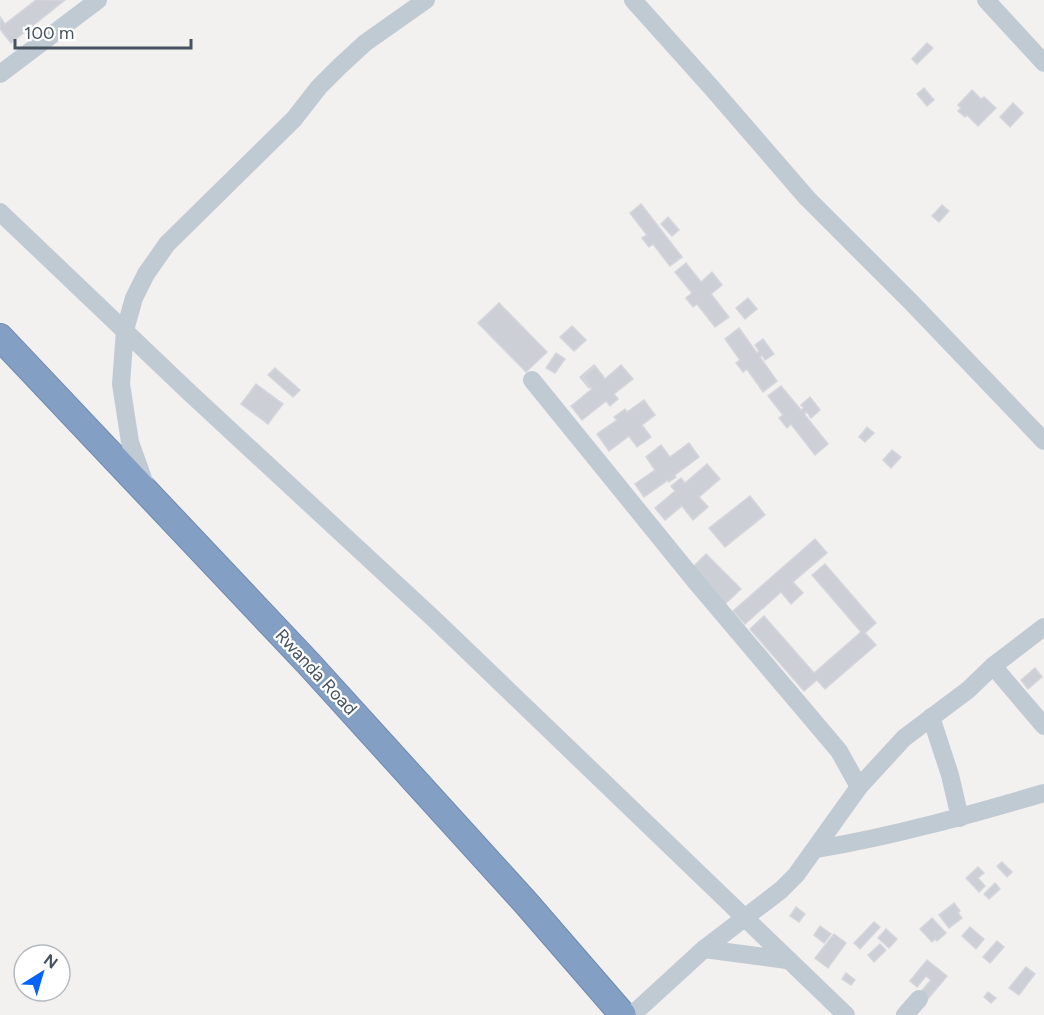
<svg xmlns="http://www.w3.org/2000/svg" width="1044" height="1015" viewBox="0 0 1044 1015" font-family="Figtree,sans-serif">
	<rect width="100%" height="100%" fill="#f3f0f0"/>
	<g fill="#cccfd6" stroke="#d4d6dc" stroke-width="1.5">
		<path d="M36,0H65L11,43L0,29V17L5,24Z"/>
		<path d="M927,43L933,48L917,64L912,59Z"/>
		<path d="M924,88L934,100L927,106L917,94Z"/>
		<path d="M972,90L981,99L984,97L996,108L978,126L967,115L965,117L958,111L961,108L958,105Z"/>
		<path d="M1013,103L1023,113L1010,127L1000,117Z"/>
		<path d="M641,204L682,257L670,266L653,244L649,247L642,238L647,235L630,213Z"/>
		<path d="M942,205L949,211L939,222L932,216Z"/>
		<path d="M668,217L679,230L672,236L661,224Z"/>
		<path d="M686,263L701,282L712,272L722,285L711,294L729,317L715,327L697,304L693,307L686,298L692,293L675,272Z"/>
		<path d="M748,298L757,309L745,319L736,308Z"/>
		<path d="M499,303L547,352L526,372L478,323Z"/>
		<path d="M572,326L586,340L574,351L560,337Z"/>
		<path d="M739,328L757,353L759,351L755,345L763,339L774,354L765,360L762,355L760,357L777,381L763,392L747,369L743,372L736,363L740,360L725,339Z"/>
		<path d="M556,353L565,359L555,373L546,368Z"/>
		<path d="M594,365L603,376L589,388L580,377Z"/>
		<path d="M621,365L633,379L614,394L618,399L610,406L606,401L582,420L571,406L592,389L583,377L595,366L605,379Z"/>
		<path d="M275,368L300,390L293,397L268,375Z"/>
		<path d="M256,384L283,404L268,424L241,404Z"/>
		<path d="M781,386L801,410L804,408L801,405L810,397L820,410L811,418L807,412L804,414L828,444L815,455L791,424L787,428L779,418L783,415L768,396Z"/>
		<path d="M644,400L655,415L642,425L651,437L637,447L629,436L609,451L597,434L617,420L614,417L625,409L627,412Z"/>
		<path d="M867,427L874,433L865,442L859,437Z"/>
		<path d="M689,443L699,457L675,475L676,477L669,482L668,480L644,497L635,484L655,470L646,457L661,445L670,457Z"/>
		<path d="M892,450L901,457L891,468L883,460Z"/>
		<path d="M707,464L720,479L699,497L708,507L693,520L682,506L665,520L655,508L675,491L671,486L681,478L685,483Z"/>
		<path d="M750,496L765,515L725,547L709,528Z"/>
		<path d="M815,539L827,553L793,582L803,593L791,604L781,592L745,624L733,611Z"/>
		<path d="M706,554L741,589L725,604L691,569Z"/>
		<path d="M825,564L876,623L865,633L876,645L825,689L817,680L804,691L750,629L764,616L814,673L861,632L812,575Z"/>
		<path d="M1035,668L1042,677L1028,689L1021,680Z"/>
		<path d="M1002,862L1012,872L1007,877L997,866Z"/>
		<path d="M978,867L984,873L978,878L985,886L979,892L966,878Z"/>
		<path d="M995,883L1000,889L989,899L984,894Z"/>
		<path d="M954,903L960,911L958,913L962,918L949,928L939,915Z"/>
		<path d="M796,907L805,914L799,922L790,916Z"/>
		<path d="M932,918L946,933L937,941L935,939L932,942L920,929Z"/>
		<path d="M874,922L880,927L860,949L854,943Z"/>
		<path d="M820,926L831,934L824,943L814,935Z"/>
		<path d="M970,927L984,939L976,949L962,936Z"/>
		<path d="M886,929L897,939L889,948L878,938Z"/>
		<path d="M834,934L846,943L828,968L815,958Z"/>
		<path d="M997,941L1004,947L990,963L983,957Z"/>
		<path d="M880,944L886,950L874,962L868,955Z"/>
		<path d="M927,960L947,976L927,1000L919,994L931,980L926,976L917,987L910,981Z"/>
		<path d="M1026,967L1035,974L1019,995L1009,988Z"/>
		<path d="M846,973L855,980L851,985L842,979Z"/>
		<path d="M988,992L996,998L991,1003L984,997Z"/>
	</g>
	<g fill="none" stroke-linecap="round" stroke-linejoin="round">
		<defs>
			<path id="highway" d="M0,337L309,664L526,903L623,1015"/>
		</defs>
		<use href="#highway" stroke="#6e8ab0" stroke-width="28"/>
		<g stroke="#c0cad3" stroke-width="18">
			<path d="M633,0L711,87L807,198L911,302L1044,441"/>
			<path d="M986,0L1044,63"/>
			<path d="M0,74L98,0"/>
			<path d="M0,212L191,394L434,619L846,1015"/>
			<path d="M532,380L696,582L839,751L859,787"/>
			<path d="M146,487L130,442L121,384L125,330L134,298L146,274L167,244L294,119L319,87L339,67L365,43L426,0"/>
			<path d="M993,666L1044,726"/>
			<path d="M931,717L950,775L960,818"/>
			<path d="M817,849C894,836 969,815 1044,793"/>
			<path d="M704,949L787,960"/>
			<path d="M632,1015L704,949L781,890L796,875L859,787L904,738L968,690L993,666L1044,627"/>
			<path d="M905,1015L919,999"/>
		</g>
		<use href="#highway" stroke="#839fc4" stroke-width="26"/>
	</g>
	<g text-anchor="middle" stroke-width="4.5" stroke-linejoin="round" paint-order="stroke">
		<g font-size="18" fill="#465260" stroke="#fff">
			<text transform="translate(316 672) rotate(47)" y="6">Rwanda Road</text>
		</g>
	</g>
	<g transform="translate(42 973) rotate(37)"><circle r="28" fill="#ffffff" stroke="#b5babf" stroke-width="1.5"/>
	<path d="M0-4.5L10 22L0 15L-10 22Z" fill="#0663f7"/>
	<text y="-9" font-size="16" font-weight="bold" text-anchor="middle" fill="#465260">N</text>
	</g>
	<path d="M15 39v9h176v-9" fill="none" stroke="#465260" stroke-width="3"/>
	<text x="24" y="39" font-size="18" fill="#465260" stroke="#ffffff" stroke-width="4.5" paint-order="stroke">100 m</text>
</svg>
